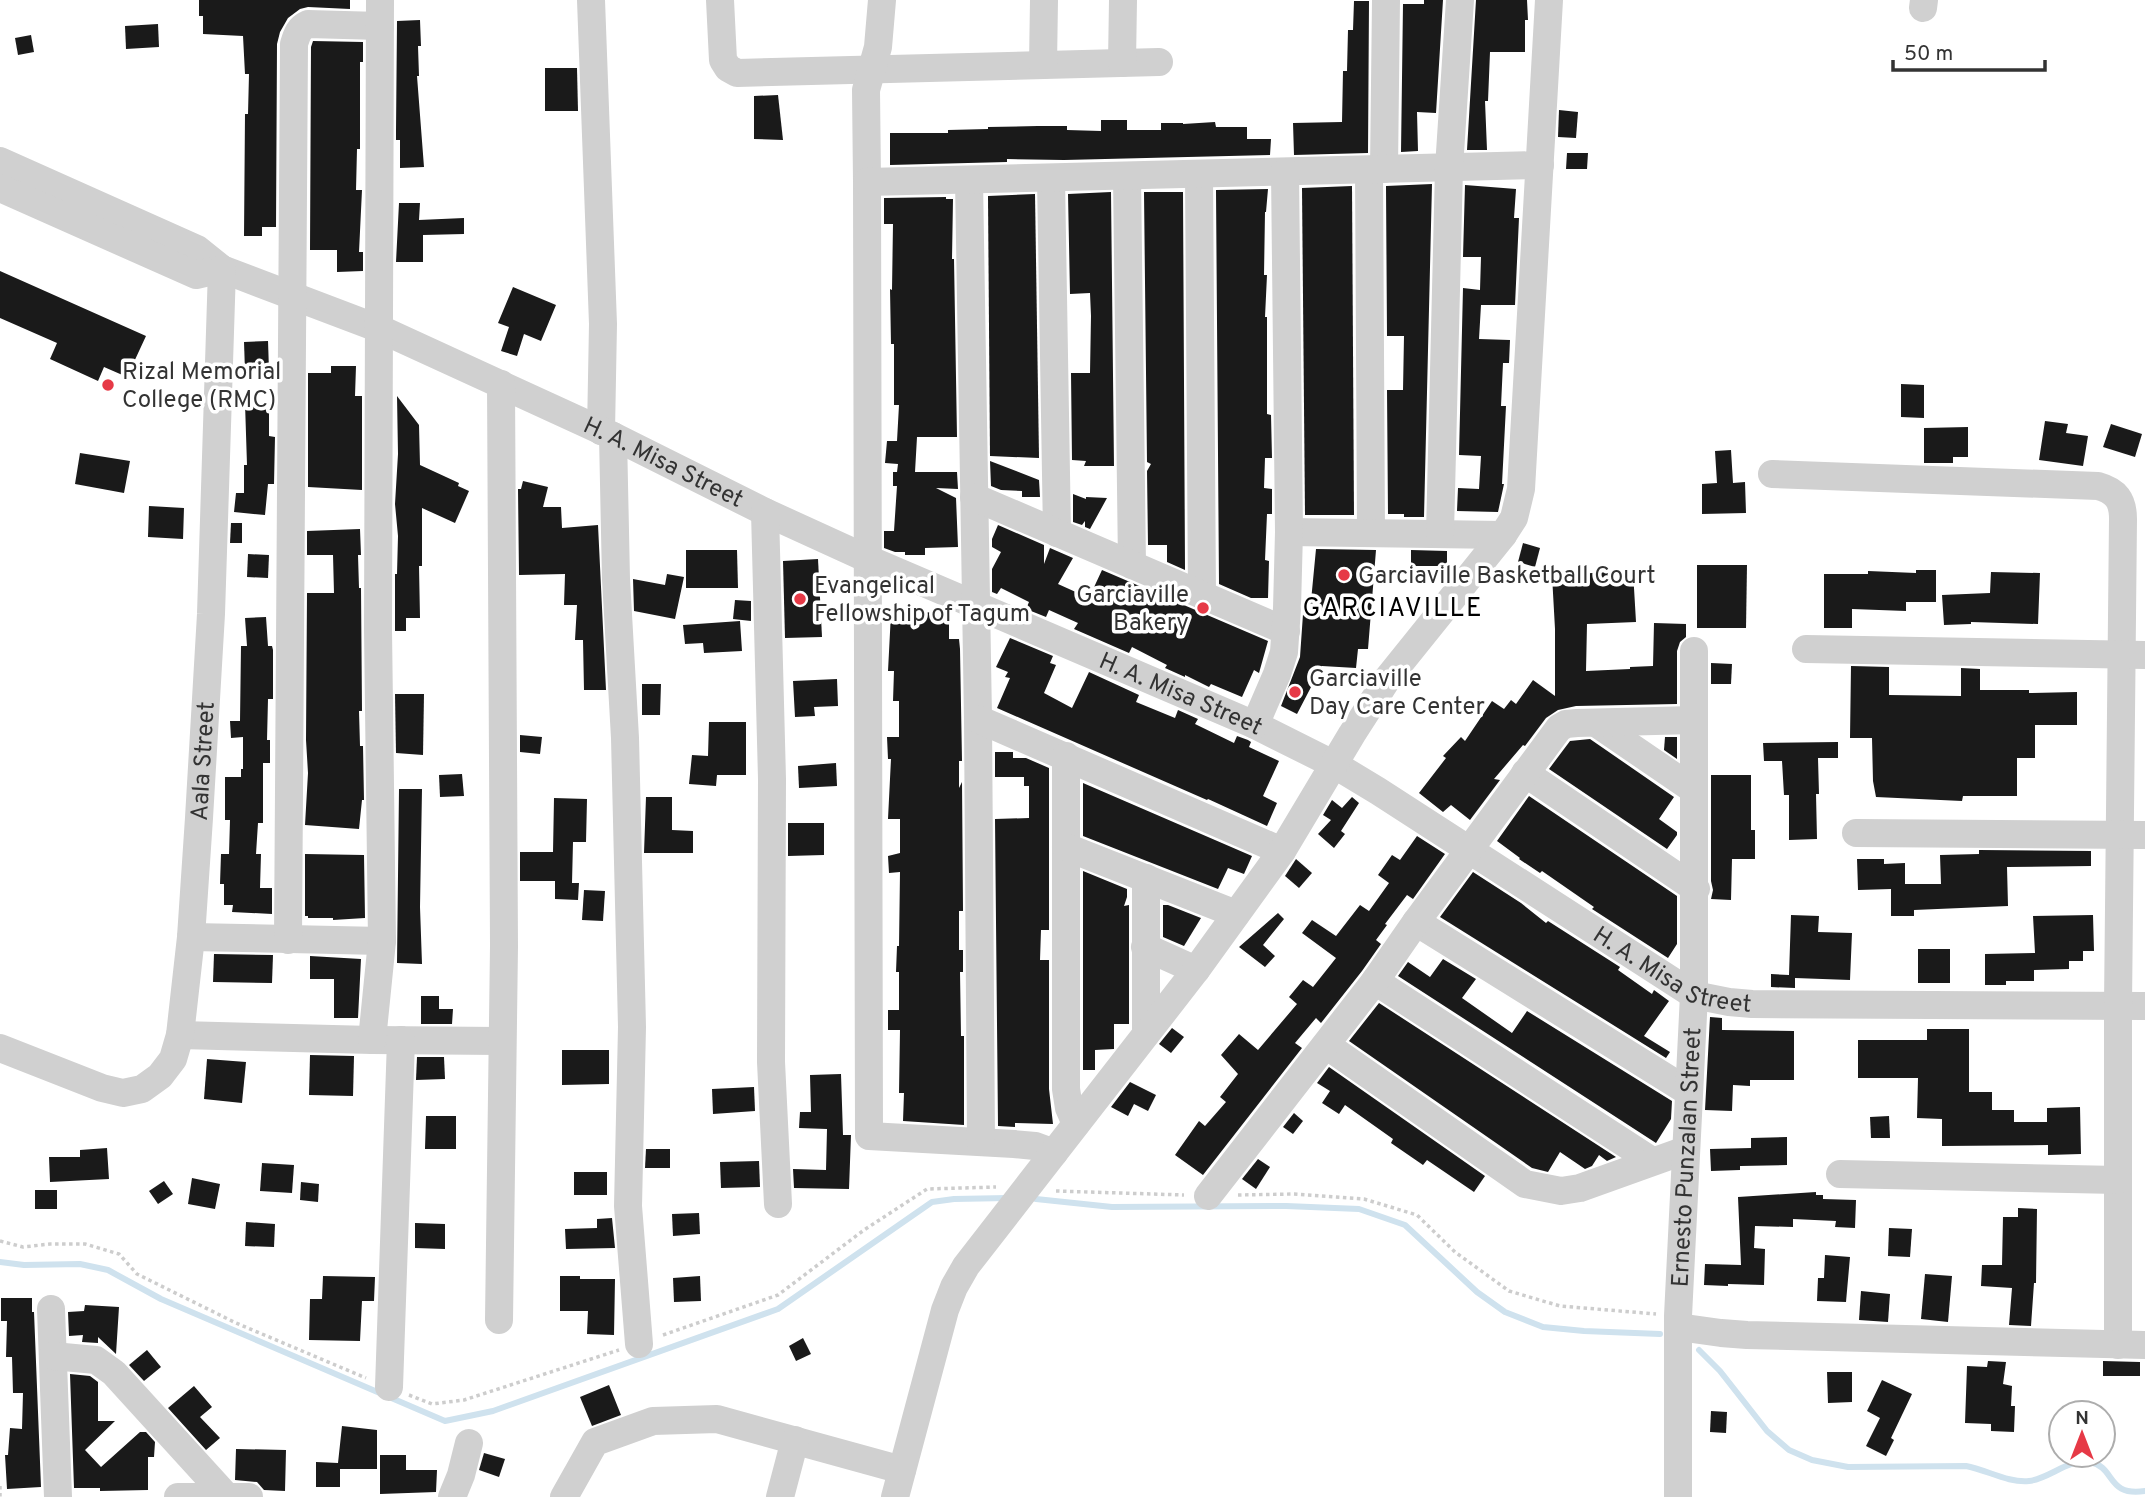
<svg xmlns="http://www.w3.org/2000/svg" width="2145" height="1497" viewBox="0 0 2145 1497" font-family="Overpass,sans-serif">
	<rect width="100%" height="100%" fill="#fff"/>
	<g fill="none" stroke-linecap="round" stroke-linejoin="round">
		<g stroke="#cfe2ee" stroke-width="6">
			<path d="M1036,1199L1112,1207L1286,1206L1359,1209L1405,1225L1477,1292L1505,1312L1543,1327L1584,1331L1660,1334"/>
			<path d="M0,1262L24,1265L80,1264L108,1270L161,1299L445,1421L493,1411L778,1309L932,1202L954,1199L1008,1198"/>
			<path d="M1699,1350L1720,1371L1767,1431L1789,1450L1812,1460L1848,1467L1966,1466C1987,1470 2008,1483 2029,1481C2049,1479 2069,1458 2090,1462C2116,1467 2106,1497 2145,1491"/>
		</g>
	</g>
	<g fill="#1a1a1a">
		<path d="M199,0H350V9L308,7L300,9L288,18L280,32L277,44L276,227H262V236H244L245,114H248L249,74H245L243,36L203,34V16H199Z"/>
		<path d="M1424,0H1443L1436,113L1417,112L1418,151L1401,152L1403,4H1424Z"/>
		<path d="M1476,0H1527L1528,20H1525V52H1490L1488,101H1485L1487,150H1467Z"/>
		<path d="M1354,1H1369L1368,153L1294,155L1293,123L1342,122L1343,71H1347L1348,30H1353Z"/>
		<path d="M420,20L421,46H418L419,76H417L424,167L400,168V140H396V131L397,21Z"/>
		<path d="M158,24L159,47L126,49L125,26Z"/>
		<path d="M31,35L34,52L18,55L15,38Z"/>
		<path d="M313,41L363,42V62H360V149H357L356,190H362L359,252H363V271L337,272V250H310L311,47Z"/>
		<path d="M545,68H577L578,111H545Z"/>
		<path d="M778,95L783,140L754,139V96Z"/>
		<path d="M1559,110L1578,112L1576,138L1558,137Z"/>
		<path d="M1101,120H1127V130H1161V123H1183V124L1215,122L1216,127H1247V139H1271L1270,155L1064,160L1007,159V162L890,165V133H948V130L988,129V127L1038,126H1067V130L1101,131Z"/>
		<path d="M1567,153H1588L1587,169H1566Z"/>
		<path d="M1432,184L1424,517H1404V514H1388L1387,390H1403L1404,336H1387L1386,186Z"/>
		<path d="M1465,185L1516,189L1514,218H1519L1515,305H1481L1479,339L1510,340L1509,363H1503L1501,406H1506L1502,484H1504L1498,512L1457,511L1458,488L1479,489L1481,456L1459,455L1463,288L1480,290L1481,257H1463Z"/>
		<path d="M1352,186L1354,515H1305L1302,188Z"/>
		<path d="M1268,189L1266,212H1265L1264,275H1267L1265,317H1267V414L1271,415L1272,458H1265L1264,488L1272,489V514H1267L1265,560L1269,561L1268,598H1251L1219,584L1216,190Z"/>
		<path d="M1111,192L1114,466H1084L1086,461L1072,460L1071,373H1090L1091,316L1090,293L1070,294L1068,194Z"/>
		<path d="M1144,192H1183L1185,570L1167,562V545H1148L1147,471L1151,464L1147,462Z"/>
		<path d="M1035,194L1039,458L990,456L988,196Z"/>
		<path d="M946,197V199H953L952,259H954L957,437H917L915,472H957L958,489L936,488L956,498L958,547L925,548V555H905V552H895L884,548V531H894L897,486H893V472H897L898,464L885,463L887,441H897L899,405H894V344H891L890,289L892,290L893,224H884V198Z"/>
		<path d="M399,203H420L419,220L464,218V234L423,235V262H396Z"/>
		<path d="M0,271L146,336L127,377L104,367L98,381L50,359L57,343L0,318Z"/>
		<path d="M513,287L556,305L541,341L524,334L517,356L501,351L509,327L498,323Z"/>
		<path d="M268,341L269,370L245,371L244,342Z"/>
		<path d="M331,366H356L355,396H362V490L308,487V373H331Z"/>
		<path d="M1901,384L1924,385V418L1901,417Z"/>
		<path d="M397,396L419,425L420,465L459,483L458,486L469,491L455,523L422,508V566H419L420,618H406V631H395V574H397L398,536L395,504L398,454Z"/>
		<path d="M245,403H269V436L275,437L274,484H268L265,515L234,512L236,493H244V465H247Z"/>
		<path d="M2045,421L2068,424L2066,433L2088,436L2083,466L2039,460Z"/>
		<path d="M2111,424L2142,434L2135,457L2103,447Z"/>
		<path d="M1968,427V457H1953V463H1924V428Z"/>
		<path d="M1731,450L1733,483L1745,482L1746,513L1702,514V484L1717,483L1715,451Z"/>
		<path d="M80,453L130,461L124,493L75,484Z"/>
		<path d="M990,461L1039,480L1040,497H1022V491L1001,490L991,486Z"/>
		<path d="M523,481L548,487L543,507H561L562,528L598,525L606,690H584L583,640H575L577,605H564L565,574L519,575L518,489H521Z"/>
		<path d="M1073,494L1086,499V497L1107,498L1090,529L1085,527V521L1082,525L1073,522Z"/>
		<path d="M149,506L184,508L183,539L148,537Z"/>
		<path d="M231,523H242V543H230Z"/>
		<path d="M998,525L1044,545V564L1050,548L1073,558L1058,584L1089,598L1102,570L1268,641L1259,673L1254,670L1242,697L1211,684L1209,687L1185,675V677L1165,668L1167,665L1132,647L1129,653L1074,629L1078,623L1049,610L1046,617L1026,609L1029,602L1001,588L997,594L992,592V569L1001,552L992,547V539Z"/>
		<path d="M360,529L361,555H358L359,588H361L362,711H359L360,746H363L364,800H362L359,829L305,825L308,773L306,740L307,593H334L333,555H307V531Z"/>
		<path d="M1523,543L1540,548L1535,567L1518,562Z"/>
		<path d="M1316,549L1376,550L1368,649H1358L1356,668L1322,666L1297,714L1281,706L1300,657L1304,600L1311,601Z"/>
		<path d="M686,550H737L738,588H686Z"/>
		<path d="M1411,550L1447,551V566H1411Z"/>
		<path d="M248,554L269,555L268,578L247,577Z"/>
		<path d="M818,559L822,637L785,638L783,561Z"/>
		<path d="M1697,565H1747L1746,628H1697Z"/>
		<path d="M1916,570H1936V602H1906V611L1852,609V628H1824V574H1868V571L1916,573Z"/>
		<path d="M1633,571L1636,622L1587,624L1586,671L1630,669V667L1653,666L1654,623L1686,624V637L1680,642L1677,651V704L1576,706L1558,710L1546,718L1525,746L1523,745L1494,779L1500,780L1470,820L1451,805L1443,812L1419,793L1446,758L1443,756L1461,737L1465,741L1492,701L1504,709L1511,700L1516,704L1533,680L1555,696V629L1552,575Z"/>
		<path d="M1991,572L2040,573L2038,624L1971,622V624L1944,625L1942,595L1990,593Z"/>
		<path d="M667,574L684,577L675,619L634,611L633,579L665,585Z"/>
		<path d="M735,600L751,601V621L733,619Z"/>
		<path d="M949,612V639H959L960,649L962,761H959V788L962,782L963,911H959V950H963V972H960L961,1036H964V1125L903,1121L904,1093H899L900,1030H888V1010H899V972H896L897,946H899L900,872L889,873L888,856L900,853V819H888L891,759H888L887,737H899V701H893L894,671H888L891,613Z"/>
		<path d="M266,617L268,646H272L273,650V699H268L267,740H270V763H263V823H258L256,854H261L260,888H272V914L232,912L233,905H224V884H220L221,854H229L230,820H225V777H241V769H243V737L231,738L230,721H240L241,646H247L245,618Z"/>
		<path d="M740,621L742,651L704,653L703,643L685,644L683,625Z"/>
		<path d="M1010,638L1053,656L1050,663L1056,665L1044,693L1072,708L1089,672L1139,695L1136,702L1175,718L1178,710L1198,719L1195,724L1234,743L1237,736L1248,740L1251,742L1249,747L1279,761L1263,796L1277,803L1267,826L1208,799L1207,800L997,708L1010,678L1005,677L1008,672L996,667Z"/>
		<path d="M1711,663L1732,664L1731,684H1711Z"/>
		<path d="M1851,666L1889,667V695L1961,696V668L1980,669V690H2029V693L2077,692V725H2035V758H2017V796H1963L1962,801L1876,797L1873,781L1872,738H1850Z"/>
		<path d="M837,679L838,706L814,707L815,716L795,717L793,681Z"/>
		<path d="M642,684H661L660,715H642Z"/>
		<path d="M395,694H424L423,755L396,753Z"/>
		<path d="M709,722H746V775H717L716,786L689,784L692,755L708,756Z"/>
		<path d="M520,735L542,737L540,754L520,752Z"/>
		<path d="M1665,737H1677V759L1664,750Z"/>
		<path d="M1590,739L1674,797L1659,819L1677,832V835L1667,849L1549,769L1570,741Z"/>
		<path d="M1838,742V758H1818L1819,794H1816L1817,839L1789,840V795H1784L1782,761H1764L1763,743Z"/>
		<path d="M995,752H1013V758H1026L1049,768V930H1041L1040,960H1049V1089L1053,1124L1015,1123V1127L998,1126L995,819L1029,818V786H1024V777H995Z"/>
		<path d="M836,763L837,786L799,788L798,766Z"/>
		<path d="M462,774L464,796L440,797L439,775Z"/>
		<path d="M1711,775H1751V830H1755V859H1732L1731,900L1711,899L1713,890L1711,881Z"/>
		<path d="M1083,783L1252,856L1244,874L1228,868L1218,889L1083,836Z"/>
		<path d="M399,789H422L420,907L422,964L397,963Z"/>
		<path d="M1529,796L1677,896V944L1668,958L1592,909L1594,907L1542,871L1540,873L1519,859L1520,858L1497,841Z"/>
		<path d="M646,797H672V830L693,831V853H644Z"/>
		<path d="M1352,797L1359,803L1341,831L1345,834L1334,848L1318,834L1331,820L1323,815L1332,800L1342,808Z"/>
		<path d="M554,798L587,799L586,842H573L572,883H579L578,900L555,899V881H520V852H553Z"/>
		<path d="M788,823H824V855L788,856Z"/>
		<path d="M1417,836L1445,854L1413,899L1407,895L1385,924L1387,925L1376,940L1381,944L1362,971L1321,1023L1316,1018L1295,1043L1302,1048L1203,1175L1175,1155L1199,1121L1205,1126L1226,1102L1220,1097L1238,1074L1221,1055L1239,1034L1258,1050L1297,1004L1289,997L1303,980L1313,987L1336,958L1302,933L1312,920L1336,936L1360,905L1369,911L1389,883L1378,875L1392,855L1400,860Z"/>
		<path d="M1979,850L2091,851V866L2007,867L2008,906L1914,910V916H1891V889L1858,890L1857,859H1884V864L1905,863V884H1941L1940,855L1979,854Z"/>
		<path d="M305,854L364,855L365,918L333,920V918H308V916H305Z"/>
		<path d="M1296,859L1312,873L1299,888L1285,876Z"/>
		<path d="M1083,871L1127,889V897L1124,906L1129,905V1024H1114V1049L1095,1050V1070H1083Z"/>
		<path d="M1473,872L1521,903L1546,923L1548,921L1620,967L1618,970L1652,994L1654,990L1669,1001L1644,1036L1670,1052L1666,1058L1440,917Z"/>
		<path d="M584,890L605,891L603,921L582,920Z"/>
		<path d="M1163,905H1168L1201,918L1184,946L1163,937Z"/>
		<path d="M1278,913L1284,919L1263,945L1275,956L1265,967L1239,947Z"/>
		<path d="M1791,915L1819,916L1818,932L1852,933L1850,980L1795,978V988L1771,987V974L1789,975Z"/>
		<path d="M2093,915L2094,951H2083V961H2069V969L2034,970V981H2006V985H1985V954L2035,953L2033,916Z"/>
		<rect x="1918" y="949" width="32" height="34"/>
		<path d="M214,954L273,955L272,983L213,982Z"/>
		<path d="M310,956L361,959L358,1018H334V979H310Z"/>
		<path d="M1443,959L1476,979L1462,998L1512,1033L1527,1011L1672,1101L1671,1119L1656,1143L1398,976L1408,962L1430,977Z"/>
		<path d="M421,996H439V1009H453L452,1024H421Z"/>
		<path d="M1379,1003L1616,1157L1607,1161L1599,1155L1592,1166L1585,1169L1560,1152L1548,1172L1532,1168L1349,1041Z"/>
		<path d="M1710,1017L1722,1018V1030L1794,1031V1080H1750V1086L1733,1085L1732,1111L1705,1110Z"/>
		<path d="M1172,1028L1184,1037L1171,1053L1159,1044Z"/>
		<path d="M1927,1029H1969V1092H1992V1110H2014V1122H2047V1108L2080,1107L2081,1154L2048,1155V1145L1942,1146V1119L1917,1118L1918,1078H1858V1040H1927Z"/>
		<path d="M562,1050H609V1084L562,1085Z"/>
		<path d="M310,1055L354,1056L353,1096L309,1095Z"/>
		<path d="M417,1057H444L445,1079L416,1080Z"/>
		<path d="M207,1059L246,1062L242,1103L204,1099Z"/>
		<path d="M1329,1067L1485,1176L1474,1192L1427,1160L1423,1165L1391,1143L1393,1139L1345,1105L1339,1114L1322,1103L1330,1091L1317,1083Z"/>
		<path d="M841,1074L843,1135H851L849,1189L794,1188L793,1169L826,1170L827,1129L799,1128L800,1112H811L810,1075Z"/>
		<path d="M1130,1082L1156,1095L1148,1111L1134,1104L1128,1116L1111,1107Z"/>
		<path d="M754,1087L755,1111L713,1114L712,1089Z"/>
		<path d="M1294,1113L1303,1121L1293,1134L1283,1127Z"/>
		<path d="M426,1116H456V1149H425Z"/>
		<path d="M1889,1116L1890,1138H1871L1870,1117Z"/>
		<path d="M1787,1137V1165L1740,1166V1170L1711,1171L1710,1149L1751,1148V1138Z"/>
		<path d="M107,1148L109,1179L50,1182L49,1157H80V1150Z"/>
		<path d="M646,1149H670V1168H645Z"/>
		<path d="M1258,1159L1270,1167L1256,1189L1242,1179Z"/>
		<path d="M759,1161L760,1187L721,1188L720,1162Z"/>
		<path d="M262,1163L294,1165L292,1193L260,1191Z"/>
		<rect x="574" y="1172" width="33" height="23"/>
		<path d="M192,1178L220,1184L215,1209L188,1204Z"/>
		<path d="M164,1181L173,1194L158,1204L149,1191Z"/>
		<path d="M301,1182L319,1184L318,1202L300,1200Z"/>
		<rect x="35" y="1190" width="22" height="19"/>
		<path d="M1816,1192V1195H1823V1199L1856,1200L1855,1228L1835,1227L1836,1221L1793,1219V1227L1755,1226L1754,1248L1765,1249L1764,1285L1728,1284V1286L1704,1285L1705,1264L1741,1265L1738,1197Z"/>
		<path d="M2018,1208L2037,1209L2036,1283H2034L2031,1326L2009,1325L2012,1288L1981,1286L1982,1265H2002L2003,1217H2018Z"/>
		<path d="M699,1213L700,1234L673,1236L672,1214Z"/>
		<path d="M612,1218L615,1248L566,1249L565,1229L597,1228V1219Z"/>
		<path d="M246,1222L275,1224L274,1247L245,1246Z"/>
		<path d="M415,1223L445,1224V1249L415,1248Z"/>
		<path d="M1889,1228L1912,1229L1910,1257L1888,1256Z"/>
		<path d="M1825,1255L1850,1257L1846,1302L1817,1301L1818,1278H1824Z"/>
		<path d="M1925,1274L1952,1276L1948,1322L1921,1319Z"/>
		<path d="M323,1276L375,1277L374,1301H362L360,1341L309,1340L310,1299H322Z"/>
		<path d="M560,1276H580V1279H615L614,1335L587,1334L588,1311H560Z"/>
		<path d="M700,1276L701,1301L674,1302L673,1278Z"/>
		<path d="M1861,1291L1890,1294L1888,1322L1859,1320Z"/>
		<path d="M1,1298H32V1312H34L41,1487L7,1489L5,1455H8L10,1428L22,1429L23,1393H13L12,1357H6L7,1321H1Z"/>
		<path d="M85,1305L119,1307L116,1354L98,1337V1343L82,1342L83,1335L69,1336L68,1312L84,1311Z"/>
		<path d="M803,1338L811,1354L796,1361L789,1346Z"/>
		<path d="M147,1350L161,1367L144,1381L129,1365Z"/>
		<path d="M1988,1361L2006,1362L2003,1384L2012,1386L2011,1406H2015L2014,1432L1991,1431V1424L1965,1423L1967,1366L1987,1367Z"/>
		<path d="M2103,1361L2140,1362V1376H2103Z"/>
		<path d="M1827,1372H1852V1402L1828,1403Z"/>
		<path d="M70,1374L90,1376L98,1382V1421H115L85,1450L101,1467L140,1432H146L155,1442L154,1457H148V1490L100,1491V1488H74Z"/>
		<path d="M1882,1380L1912,1394L1891,1438L1894,1440L1886,1456L1866,1446L1880,1418L1867,1411Z"/>
		<path d="M609,1385L621,1415L592,1426L580,1397Z"/>
		<path d="M194,1386L212,1407L200,1417L220,1438L206,1450L168,1408Z"/>
		<path d="M1711,1411L1727,1412L1726,1433L1710,1432Z"/>
		<path d="M342,1426L377,1430V1469H340V1487H316V1462L338,1463Z"/>
		<path d="M236,1449L286,1450L285,1491L264,1490L257,1482L235,1480Z"/>
		<path d="M484,1453L505,1459L499,1477L479,1470Z"/>
		<path d="M380,1455H406V1470H437L436,1492L380,1494Z"/>
	</g>
	<g fill="none" stroke-linecap="round" stroke-linejoin="round">
		<g stroke="#cdcdcd" stroke-width="3.5" stroke-dasharray="3.5 3.5" stroke-linecap="butt">
			<path d="M1056,1191L1184,1195"/>
			<path d="M1238,1195L1294,1194L1364,1199L1417,1215L1455,1252L1509,1291L1560,1306L1656,1314"/>
			<path d="M0,1241L23,1247L50,1244H85L119,1254L137,1274L236,1323L366,1378"/>
			<path d="M663,1335L778,1295L864,1230L927,1189L996,1187"/>
			<path d="M409,1395L432,1404L464,1400L619,1350"/>
			<path d="M0,1486V1497"/>
		</g>
		<g stroke="#d0d0d0" stroke-width="28">
			<path d="M591,0L603,324L601,431"/>
			<path d="M720,0L723,60L728,68L737,73L1159,62"/>
			<path d="M882,0L878,47L866,90L867,182L869,1136L1014,1144L1035,1146L1054,1153"/>
			<path d="M1923,8L1924,0"/>
			<path d="M1122,63L1123,0"/>
			<path d="M1043,65L1044,0"/>
			<path id="s1" d="M0,161L197,249L222,269L380,329L613,436L765,512L868,559L1255,725L1335,765L1378,791L1694,995L1729,1002L1752,1004L2145,1006"/>
			<path d="M1384,169L1386,0"/>
			<path d="M1369,170L1371,533"/>
			<path d="M1199,174L1202,595"/>
			<path d="M1127,176L1132,565"/>
			<path d="M1051,178L1057,533"/>
			<path d="M969,180L978,719L981,1142"/>
			<path d="M867,182L1540,165"/>
			<path d="M0,188L196,275L222,269"/>
			<path d="M613,436L616,579L625,738L632,1027L628,1206L639,1344"/>
			<path d="M1772,474L2098,486C2116,491 2123,500 2123,519L2118,1006V1345"/>
			<path d="M974,497L1286,631"/>
			<path d="M765,512L772,779L771,1062L778,1204"/>
			<path d="M1289,532L1503,535"/>
			<path d="M1440,533L1449,168L1460,0"/>
			<path d="M1806,649L2145,655"/>
			<path d="M978,719L1282,851"/>
			<path d="M1596,723L1694,790"/>
			<path d="M1255,725L1277,674L1284,652L1287,608L1289,532L1285,172"/>
			<path d="M1066,756V1089L1069,1108L1076,1124"/>
			<path d="M1525,773L1696,889"/>
			<path d="M1856,833L2145,835"/>
			<path d="M1066,847L1236,914"/>
			<path d="M1416,922L1689,1092"/>
			<path d="M191,937L382,941"/>
			<path d="M288,940L294,44C297,34 299,28 308,24L380,26"/>
			<path d="M1145,947L1196,970"/>
			<path d="M1375,981L1652,1161"/>
			<path d="M1146,1033V878"/>
			<path d="M180,1035L372,1040L502,1041"/>
			<path d="M372,1040L382,941L378,629L380,0"/>
			<path d="M1326,1045L1525,1184L1561,1191L1580,1188L1686,1150"/>
			<path id="s2" d="M0,1048L102,1088L123,1093L142,1089L160,1076L173,1059L180,1035L191,937L199,818L211,614L222,269"/>
			<path d="M1840,1174L2118,1180"/>
			<path d="M1208,1196L1375,981L1416,922L1559,728L1566,724L1577,723L1694,720"/>
			<path d="M51,1309L58,1497"/>
			<path d="M499,1320L504,946L501,384"/>
			<path d="M1678,1327L1721,1333L1747,1335L2145,1345"/>
			<path d="M53,1356L96,1360L114,1373L226,1496"/>
			<path d="M389,1387L401,1040"/>
			<path d="M178,1497H249"/>
			<path d="M452,1497L461,1475L469,1443"/>
			<path d="M564,1497L595,1442L653,1421L717,1419L902,1470"/>
			<path d="M780,1497L795,1440"/>
			<path d="M895,1497L945,1310L954,1287L966,1266L1196,970L1282,851L1352,734L1388,678L1503,535L1514,518L1521,489L1549,0"/>
			<path id="s3" d="M1678,1497V1316L1694,995V651"/>
		</g>
	</g>
	<g fill="#e63946" stroke="#fff" stroke-width="2.5">
		<circle cx="108" cy="385" r="7"/>
		<circle cx="1344" cy="575" r="7"/>
		<circle cx="800" cy="599" r="7"/>
		<circle cx="1203" cy="608" r="7"/>
		<circle cx="1295" cy="692" r="7"/>
	</g>
	<g text-anchor="middle" stroke-width="7" stroke-linejoin="round" paint-order="stroke">
		<g font-size="24" fill="#333" stroke="#fff" text-anchor="start">
			<text x="122" y="379">Rizal Memorial<tspan x="122" dy="28">College (RMC)</tspan></text>
			<text x="1358" y="583">Garciaville Basketball Court</text>
			<text x="814" y="593">Evangelical<tspan x="814" dy="28">Fellowship of Tagum</tspan></text>
			<text x="1189" y="602" text-anchor="end">Garciaville<tspan x="1189" dy="28">Bakery</tspan></text>
			<text x="1309" y="686">Garciaville<tspan x="1309" dy="28">Day Care Center</tspan></text>
		</g>
		<g font-size="24" fill="#333" stroke="#fff">
			<text dy="8" stroke="none"><textPath href="#s1" startOffset="730">H. A. Misa Street</textPath></text>
			<text dy="8" stroke="none"><textPath href="#s1" startOffset="1297">H. A. Misa Street</textPath></text>
			<text dy="8" stroke="none"><textPath href="#s2" startOffset="494">Aala Street</textPath></text>
			<text dy="8" stroke="none"><textPath href="#s1" startOffset="1864">H. A. Misa Street</textPath></text>
			<text dy="8" stroke="none"><textPath href="#s3" startOffset="340">Ernesto Punzalan Street</textPath></text>
		</g>
		<g font-size="26" letter-spacing="2" fill="#000" stroke="#fff">
			<text x="1393" y="616">GARCIAVILLE</text>
		</g>
	</g>
	<g transform="translate(2082 1434)"><circle r="33" fill="#ffffff" stroke="#adadad" stroke-width="2"/>
	<path d="M0-5L12 26L0 18L-12 26Z" fill="#e63946"/>
	<text y="-10" font-size="19" font-weight="bold" text-anchor="middle" fill="#333333">N</text>
	</g>
	<path d="M1893 60v10h152v-10" fill="none" stroke="#333333" stroke-width="3.5"/>
	<text x="1904" y="60" font-size="21" fill="#333333" stroke="#ffffff" stroke-width="5" paint-order="stroke">50 m</text>
</svg>
